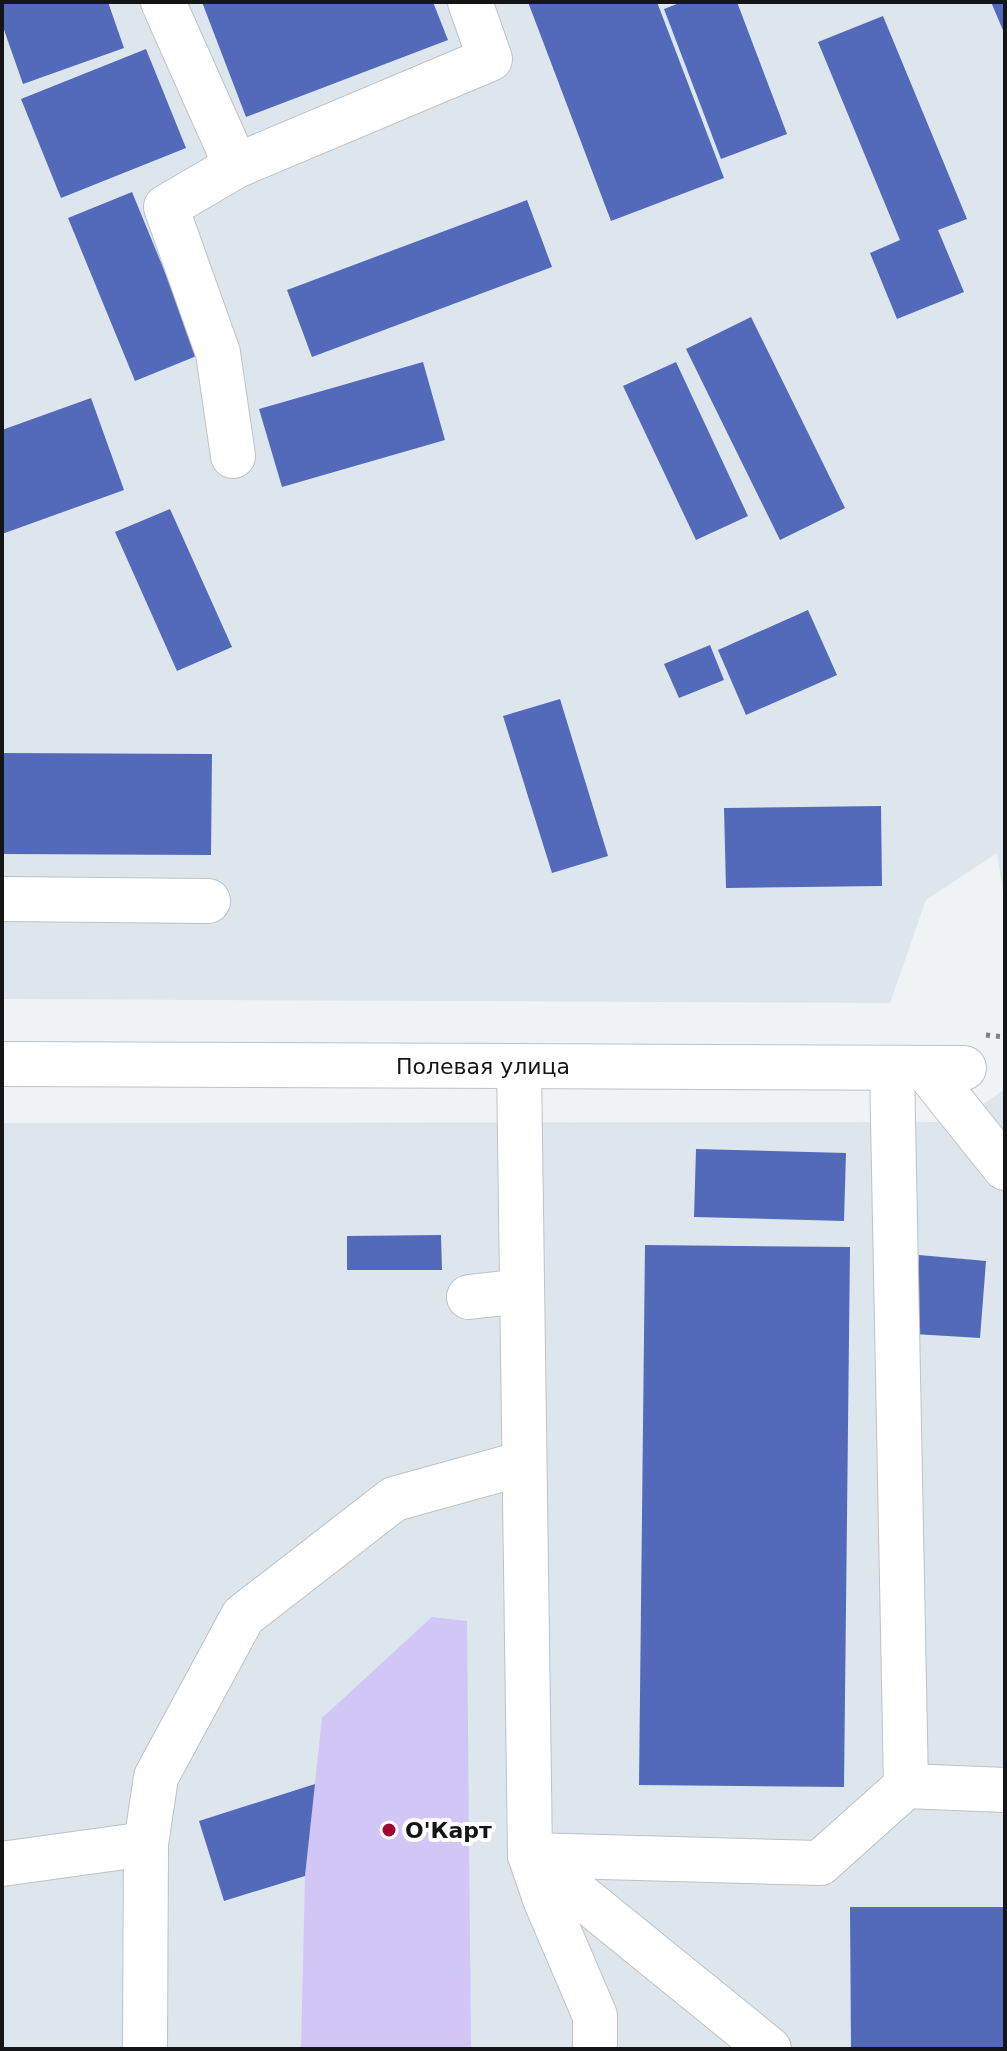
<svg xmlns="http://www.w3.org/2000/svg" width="1007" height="2051" viewBox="0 0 1007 2051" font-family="'DejaVu Sans',sans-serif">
	<rect width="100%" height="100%" fill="#f0f3f5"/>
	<g fill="#dde6ed">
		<path d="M2,2H1005V906L997,853L926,900L890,1003L2,999Z"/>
		<path d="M1005,1089V2049H2V1123L958,1122Z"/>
	</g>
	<path fill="#d2c6f6" d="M432,1617L467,1621L471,2049H301L305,1876L322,1718Z"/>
	<g fill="#526ab9">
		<path d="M6,2H108L124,48L23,84L2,24V3Z"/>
		<path d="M202,2H433L448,40L246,117Z"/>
		<path d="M528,2H657L724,178L611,221Z"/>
		<path d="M682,2H737L787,134L721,159L664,9Z"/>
		<path d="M991,2H1005V35Z"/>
		<path d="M883,16L967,219L938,230L964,292L897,319L870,253L900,240L818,42Z"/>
		<path d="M146,49L186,148L61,198L21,99Z"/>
		<path d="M132,192L199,355L135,381L68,218Z"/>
		<path d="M527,200L552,267L312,357L287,290Z"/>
		<path d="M751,317L845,508L780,540L686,349Z"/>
		<path d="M423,362L445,440L282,487L259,409Z"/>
		<path d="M676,362L748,516L696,540L623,386Z"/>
		<path d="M91,398L124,490L2,534V430Z"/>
		<path d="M170,509L232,647L177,671L115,532Z"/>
		<path d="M808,610L837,675L746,715L718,650Z"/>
		<path d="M710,645L724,680L679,698L664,664Z"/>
		<path d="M560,699L608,856L552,873L503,716Z"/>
		<path d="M2,753L212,754L211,855L2,854Z"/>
		<path d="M881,806L882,886L726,888L724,808Z"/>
		<path d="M696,1149L846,1153L844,1221L694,1217Z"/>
		<path d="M441,1235L442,1270H347V1236Z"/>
		<path d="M645,1245L850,1247L844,1787L639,1785Z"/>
		<path d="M919,1255L986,1261L980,1338L914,1334Z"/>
		<path d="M315,1784L305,1876L224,1901L199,1821Z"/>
		<path d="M850,1907H1005V2049H851Z"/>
	</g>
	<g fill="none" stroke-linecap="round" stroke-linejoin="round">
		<defs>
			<g id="minor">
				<path d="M163,2L236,166L490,59L470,2"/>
				<path d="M233,456L218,353L166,207L236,166"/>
				<path d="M2,899L208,901"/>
				<path d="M2,1064L964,1068"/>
				<path d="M519,1066L530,1855L545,1899L595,2016V2049"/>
				<path d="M925,1068L1005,1168"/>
				<path d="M469,1297L522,1291"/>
				<path d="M906,1786L1005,1790"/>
				<path d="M530,1855L820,1863L906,1786L892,1068"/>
				<path d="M530,1855L769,2049"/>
				<path d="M2,1864L146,1844"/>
				<path d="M145,2049L146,1844L156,1777L243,1616L394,1499L524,1463"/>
			</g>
		</defs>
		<use href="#minor" stroke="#bfc1c4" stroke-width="46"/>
		<path stroke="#7f8183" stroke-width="5" stroke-dasharray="4 6" stroke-linecap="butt" d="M986,1035L1005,1037"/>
		<use href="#minor" stroke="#fff" stroke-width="44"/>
	</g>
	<circle fill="#a20234" stroke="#fff" stroke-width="3" cx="389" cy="1830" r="8"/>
	<g text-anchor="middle" stroke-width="8" stroke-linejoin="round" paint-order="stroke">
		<g font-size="22" fill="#141516" stroke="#fff">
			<text x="483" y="1074">Полевая улица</text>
		</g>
		<g font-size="22" font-weight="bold" fill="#141516" stroke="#fff" text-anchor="start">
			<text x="405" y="1838">О'Карт</text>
		</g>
	</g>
	<rect width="1007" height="2051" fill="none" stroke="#141516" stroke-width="8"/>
</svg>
